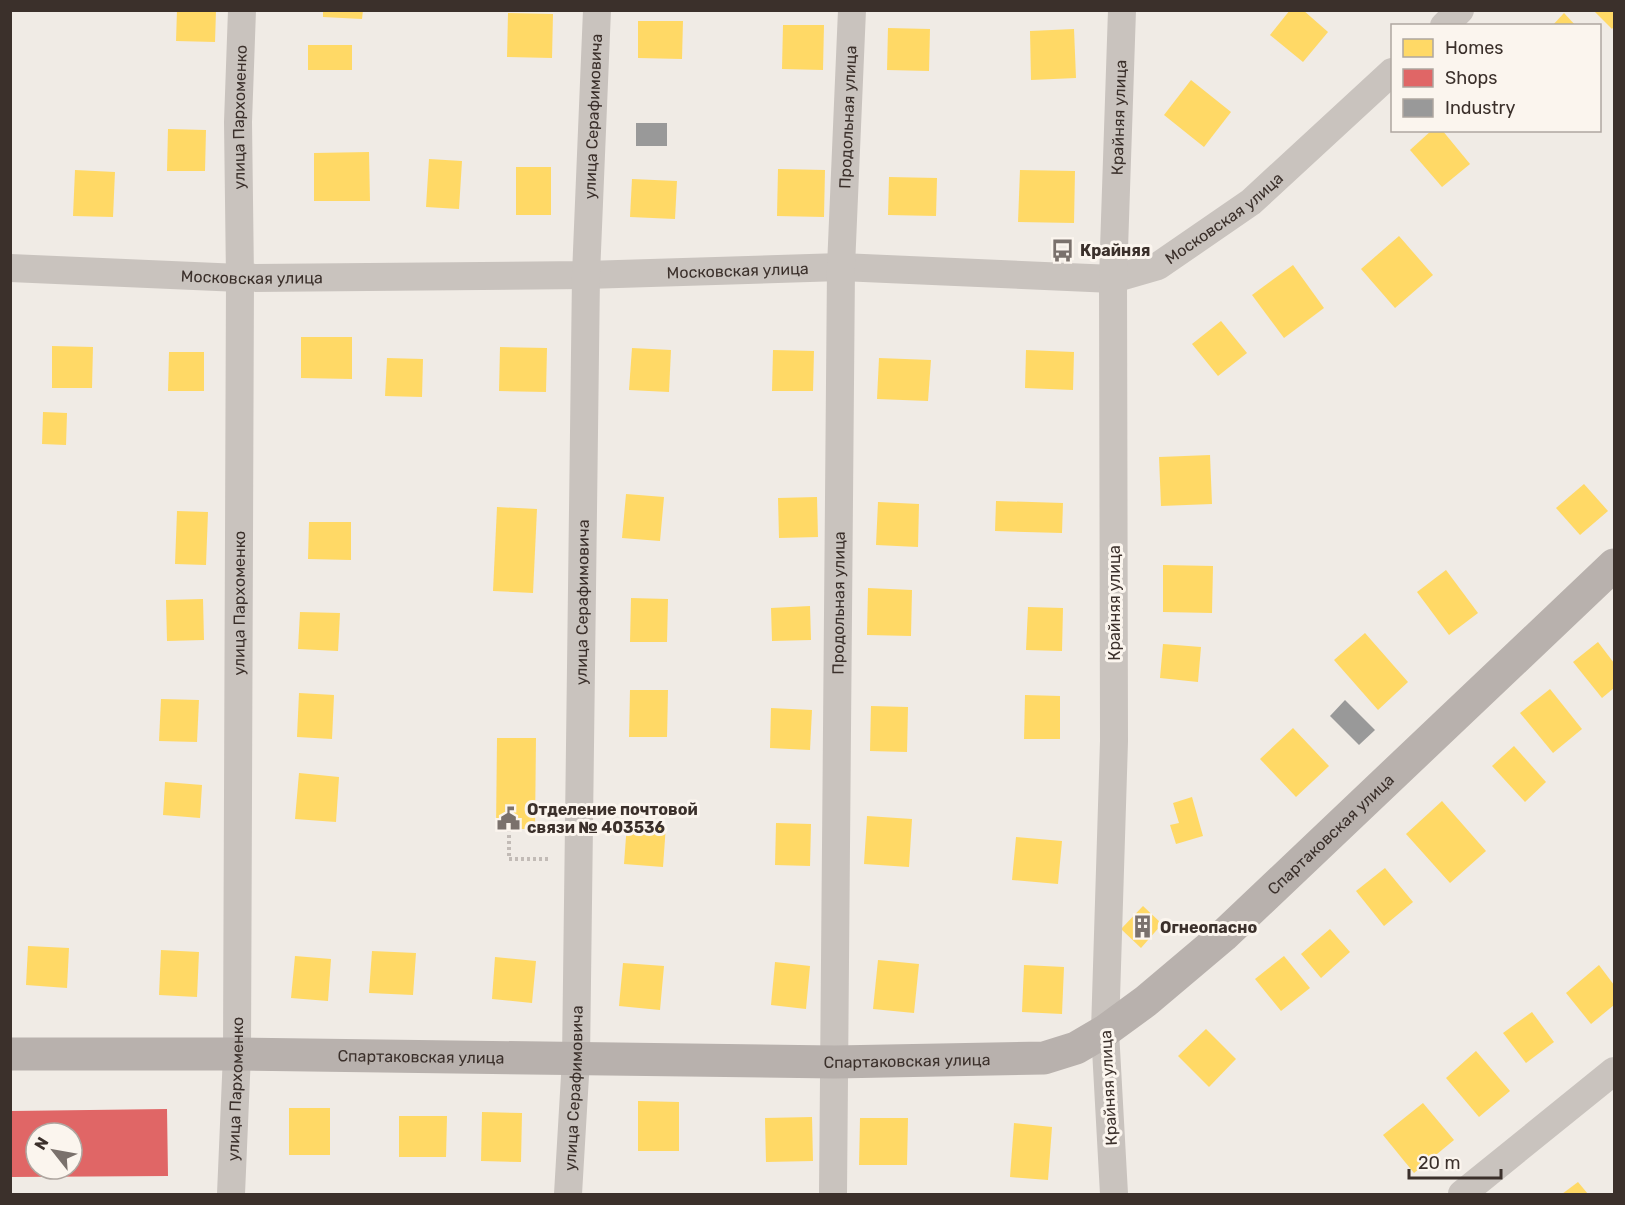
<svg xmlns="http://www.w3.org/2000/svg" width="1625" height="1205" viewBox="0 0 1625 1205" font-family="Rubik,sans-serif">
	<rect width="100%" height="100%" fill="#f0ebe5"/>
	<g fill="#ffd966">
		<path d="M177,10H216L215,42L176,41Z"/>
		<path d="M323,10H363L362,19L323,17Z"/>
		<path d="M1290,10H1303L1328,32L1303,62L1270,35Z"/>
		<path d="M1593,10H1614V26L1612,29Z"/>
		<path d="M508,13L553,14L552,58L507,57Z"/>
		<path d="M1564,13L1576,26H1552Z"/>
		<path d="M638,21H683L682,59L638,58Z"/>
		<path d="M783,25H824L823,70L782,69Z"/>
		<path d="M888,28L930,29L929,71L887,70Z"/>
		<path d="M1074,29L1076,78L1031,80L1030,31Z"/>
		<rect x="308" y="45" width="44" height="25"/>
		<path d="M1191,80L1231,112L1204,147L1164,115Z"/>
		<path d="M168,129L206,130L205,171H167Z"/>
		<path d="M1432,130H1442L1470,164L1442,187L1410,150Z"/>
		<path d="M369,152L370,201H314V153Z"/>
		<path d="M429,159L462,161L459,209L426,207Z"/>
		<rect x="516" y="167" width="35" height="48"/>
		<path d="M778,169L825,170L824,217L777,216Z"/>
		<path d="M75,170L115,172L113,217L73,216Z"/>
		<path d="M1020,170L1075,171L1074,223L1018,222Z"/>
		<path d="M889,177L937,178L936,216L888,215Z"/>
		<path d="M632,179L677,181L675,219L630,217Z"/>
		<path d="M1399,236L1433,275L1395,308L1361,269Z"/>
		<path d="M1293,265L1324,308L1284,338L1252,295Z"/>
		<path d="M1221,321L1247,353L1218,376L1192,344Z"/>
		<path d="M301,337H352V379L301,378Z"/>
		<path d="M52,346L93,347L92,388H52Z"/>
		<path d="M500,347L547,348L546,392L499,391Z"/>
		<path d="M632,348L671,350L669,392L629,390Z"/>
		<path d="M773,350L814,351L813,391H772Z"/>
		<path d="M1026,350L1074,352L1073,390L1025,388Z"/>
		<path d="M169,352H204V391H168Z"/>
		<path d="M387,358L423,359L422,397L385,396Z"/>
		<path d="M879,358L931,360L928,401L877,399Z"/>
		<path d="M43,412L67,413L66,445L42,444Z"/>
		<path d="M1210,455L1212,504L1161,506L1159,457Z"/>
		<path d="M1584,484L1608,511L1580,535L1556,508Z"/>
		<path d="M626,494L664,497L660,541L622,538Z"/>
		<path d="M817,497L818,537L779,538L778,498Z"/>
		<path d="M996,501L1063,503L1062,533L995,531Z"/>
		<path d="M878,502L919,504L918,547L876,545Z"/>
		<path d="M497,507L537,509L533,593L493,591Z"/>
		<path d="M177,511L208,512L206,565L175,564Z"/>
		<path d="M309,522H351V560L308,559Z"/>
		<path d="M1163,565L1213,566L1212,613L1163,612Z"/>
		<path d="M1446,570L1478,613L1449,635L1417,592Z"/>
		<path d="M868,588L912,590L911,636L867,635Z"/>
		<path d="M631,598L668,599L667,642H630Z"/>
		<path d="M203,599L204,640L167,641L166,600Z"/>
		<path d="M810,606L811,640L772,641L771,608Z"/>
		<path d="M1028,607L1063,608L1062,651L1026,650Z"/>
		<path d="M300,612L340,613L338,651L298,649Z"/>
		<path d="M1365,633L1408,682L1378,710L1334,660Z"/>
		<path d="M1598,642L1614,663V688L1602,698L1573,662Z"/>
		<path d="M1163,644L1201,647L1198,682L1160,678Z"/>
		<path d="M1550,689L1582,729L1553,753L1520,713Z"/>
		<path d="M630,690H668L667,737H629Z"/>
		<path d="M299,693L334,695L332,739L297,737Z"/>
		<path d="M1025,695L1060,696V739H1024Z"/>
		<path d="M161,699L199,700L197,742L159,741Z"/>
		<path d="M871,706L908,707L907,752L870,751Z"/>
		<path d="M771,708L812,710L810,750L770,748Z"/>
		<path d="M1293,728L1329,766L1296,797L1260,759Z"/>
		<path d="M497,738H536L535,829H496Z"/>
		<path d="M1514,746L1546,782L1525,802L1492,766Z"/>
		<path d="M299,773L339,777L336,822L295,819Z"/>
		<path d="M165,782L202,785L200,818L163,815Z"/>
		<path d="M1192,797L1203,836L1176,844L1170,825L1179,823L1173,803Z"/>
		<path d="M1442,801L1486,851L1450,883L1406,834Z"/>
		<path d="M867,816L912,819L909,867L864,864Z"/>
		<path d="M627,823L666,825L663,867L624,864Z"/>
		<path d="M776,823L811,824L810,866L775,865Z"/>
		<path d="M1016,837L1062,841L1058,884L1012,880Z"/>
		<path d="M1385,868L1413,902L1384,926L1356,891Z"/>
		<path d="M1143,906L1162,924L1141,948L1121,929Z"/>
		<path d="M1330,929L1350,952L1321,978L1301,954Z"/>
		<path d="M28,946L69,948L67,988L26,985Z"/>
		<path d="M161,950L199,952L197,997L159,995Z"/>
		<path d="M372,951L416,953L413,995L369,993Z"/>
		<path d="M295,956L331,959L328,1001L291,998Z"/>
		<path d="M1284,956L1310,988L1281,1011L1255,979Z"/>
		<path d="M495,957L536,961L532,1003L492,999Z"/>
		<path d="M878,960L919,964L914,1013L873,1009Z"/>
		<path d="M775,962L810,966L806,1009L771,1005Z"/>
		<path d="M623,963L664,966L660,1010L619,1006Z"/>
		<path d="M1024,965L1064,967L1062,1014L1022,1012Z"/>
		<path d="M1599,965L1614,985V1005L1591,1024L1566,993Z"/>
		<path d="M1532,1012L1554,1042L1526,1063L1503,1033Z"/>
		<path d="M1206,1029L1236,1059L1209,1087L1178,1056Z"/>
		<path d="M1476,1051L1510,1091L1479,1117L1446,1078Z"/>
		<path d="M638,1101L679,1102V1151H638Z"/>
		<path d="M1423,1103L1454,1140L1414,1173L1383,1135Z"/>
		<rect x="289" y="1108" width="41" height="47"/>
		<path d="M482,1112L522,1113L521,1162L481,1161Z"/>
		<path d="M399,1116H447L446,1157H399Z"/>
		<path d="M812,1117L813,1161L766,1162L765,1118Z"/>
		<path d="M860,1118H908L907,1165H859Z"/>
		<path d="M1014,1123L1052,1127L1048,1180L1010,1177Z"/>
		<path d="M1578,1182L1588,1194H1562Z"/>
	</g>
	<path fill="#e06666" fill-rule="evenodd" d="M167,1109L168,1176L10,1177L12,1111ZM36,1133H72V1169H36Z"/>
	<g fill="#999">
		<rect x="636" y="123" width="31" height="23"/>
		<path d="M1345,700L1375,730L1359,745L1330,716Z"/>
	</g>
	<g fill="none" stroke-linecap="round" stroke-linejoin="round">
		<path stroke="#c2bbb6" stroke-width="4" stroke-dasharray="3 3" stroke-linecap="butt" d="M509,829V859H551"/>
		<g stroke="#c9c3be" stroke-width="28">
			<path d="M1444,26L1460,10"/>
			<path id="s1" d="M10,268L240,278L586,275L841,267L1113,279L1158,266L1251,202L1392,72"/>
			<path id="s2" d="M231,1194L237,1054L240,278L238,122L242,10"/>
			<path id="s3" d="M568,1194L576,1059L586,275L597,10"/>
			<path id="s4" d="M833,1194L841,267L852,10"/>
			<path id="s5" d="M1114,1194L1105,1031L1114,741L1113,279L1122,10"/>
			<path d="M1462,1194L1614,1071"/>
		</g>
		<path stroke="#b8b1ad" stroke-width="33" id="s6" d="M10,1054H237L835,1062L1044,1058L1076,1048L1105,1031L1146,1001L1223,936L1614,565"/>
	</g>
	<defs>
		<symbol id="bus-bare" viewBox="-9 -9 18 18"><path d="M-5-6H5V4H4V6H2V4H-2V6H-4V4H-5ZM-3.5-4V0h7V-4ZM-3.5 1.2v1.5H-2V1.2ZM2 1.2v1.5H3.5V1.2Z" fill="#7a716c" stroke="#fbf5ee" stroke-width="2.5" paint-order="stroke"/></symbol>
		<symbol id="civic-bare" viewBox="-9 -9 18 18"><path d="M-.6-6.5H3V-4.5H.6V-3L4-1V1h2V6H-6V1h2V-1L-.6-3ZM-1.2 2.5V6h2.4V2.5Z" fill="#7a716c" stroke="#fbf5ee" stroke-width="2.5" paint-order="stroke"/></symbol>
		<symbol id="building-bare" viewBox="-9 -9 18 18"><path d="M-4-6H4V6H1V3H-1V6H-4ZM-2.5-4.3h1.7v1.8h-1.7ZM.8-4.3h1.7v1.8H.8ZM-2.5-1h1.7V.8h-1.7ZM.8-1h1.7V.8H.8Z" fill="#7a716c" stroke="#fbf5ee" stroke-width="2.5" paint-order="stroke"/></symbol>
	</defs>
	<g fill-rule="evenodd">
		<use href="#bus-bare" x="1046" y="234" width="33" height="33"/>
		<use href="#civic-bare" x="492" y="802" width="33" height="33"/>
		<use href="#building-bare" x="1126" y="910" width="33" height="33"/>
	</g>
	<g text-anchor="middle" stroke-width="6" stroke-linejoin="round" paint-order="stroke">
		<g font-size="16" fill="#3b302b" stroke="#fbf5ee">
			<text dy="6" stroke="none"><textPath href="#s2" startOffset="1077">улица Пархоменко</textPath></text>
			<text dy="6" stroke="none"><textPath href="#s3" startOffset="1078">улица Серафимовича</textPath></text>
			<text dy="6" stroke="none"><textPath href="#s4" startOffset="1077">Продольная улица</textPath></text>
			<text dy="6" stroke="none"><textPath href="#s5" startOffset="1077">Крайняя улица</textPath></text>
			<text dy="6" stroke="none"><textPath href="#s1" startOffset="1232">Московская улица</textPath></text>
			<text dy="6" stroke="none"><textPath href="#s1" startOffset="728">Московская улица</textPath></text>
			<text dy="6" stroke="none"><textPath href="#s1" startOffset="242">Московская улица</textPath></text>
			<text dy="6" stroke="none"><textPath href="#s3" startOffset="592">улица Серафимовича</textPath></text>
			<text dy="6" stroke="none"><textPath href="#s4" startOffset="591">Продольная улица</textPath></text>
			<text dy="6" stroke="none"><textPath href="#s2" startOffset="591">улица Пархоменко</textPath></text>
			<text transform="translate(1114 603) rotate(-90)" y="6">Крайняя улица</text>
			<text dy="6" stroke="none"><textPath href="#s6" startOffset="1401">Спартаковская улица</textPath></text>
			<text dy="6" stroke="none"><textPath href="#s6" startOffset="411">Спартаковская улица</textPath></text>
			<text dy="6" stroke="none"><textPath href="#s6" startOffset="897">Спартаковская улица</textPath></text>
			<text dy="6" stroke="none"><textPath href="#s2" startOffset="105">улица Пархоменко</textPath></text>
			<text dy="6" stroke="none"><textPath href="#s3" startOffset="106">улица Серафимовича</textPath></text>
			<text transform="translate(1108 1088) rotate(-93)" y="6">Крайняя улица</text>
		</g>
		<g font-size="16" font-weight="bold" fill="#3b302b" stroke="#fbf5ee" text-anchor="start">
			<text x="1080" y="256">Крайняя</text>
			<text x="527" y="815">Отделение почтовой<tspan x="527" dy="18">связи № 403536</tspan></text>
			<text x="1160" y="933">Огнеопасно</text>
		</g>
	</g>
	<rect width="1625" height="1205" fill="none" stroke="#3b302b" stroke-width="24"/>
	<rect x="1391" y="24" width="210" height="108" fill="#fbf5ee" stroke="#aea6a0" stroke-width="1.5"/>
	<rect x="1403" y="39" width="30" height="18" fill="#ffd966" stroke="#aea6a0" stroke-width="1.5"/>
	<text x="1445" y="54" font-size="18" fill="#3b302b">Homes</text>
	<rect x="1403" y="69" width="30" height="18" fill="#e06666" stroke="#aea6a0" stroke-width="1.5"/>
	<text x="1445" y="84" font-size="18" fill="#3b302b">Shops</text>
	<rect x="1403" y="99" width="30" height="18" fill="#999999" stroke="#aea6a0" stroke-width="1.5"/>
	<text x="1445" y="114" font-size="18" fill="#3b302b">Industry</text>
	<g transform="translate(54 1151) rotate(301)"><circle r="28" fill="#fbf5ee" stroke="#aea6a0" stroke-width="1.5"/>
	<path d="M0-4.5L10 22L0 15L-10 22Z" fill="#7a716c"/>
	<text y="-9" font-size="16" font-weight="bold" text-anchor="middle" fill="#3b302b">N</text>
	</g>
	<path d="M1409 1169v9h92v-9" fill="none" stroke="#3b302b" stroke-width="3"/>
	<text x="1418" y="1169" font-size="18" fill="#3b302b" stroke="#fbf5ee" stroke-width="4.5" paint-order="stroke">20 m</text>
</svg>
